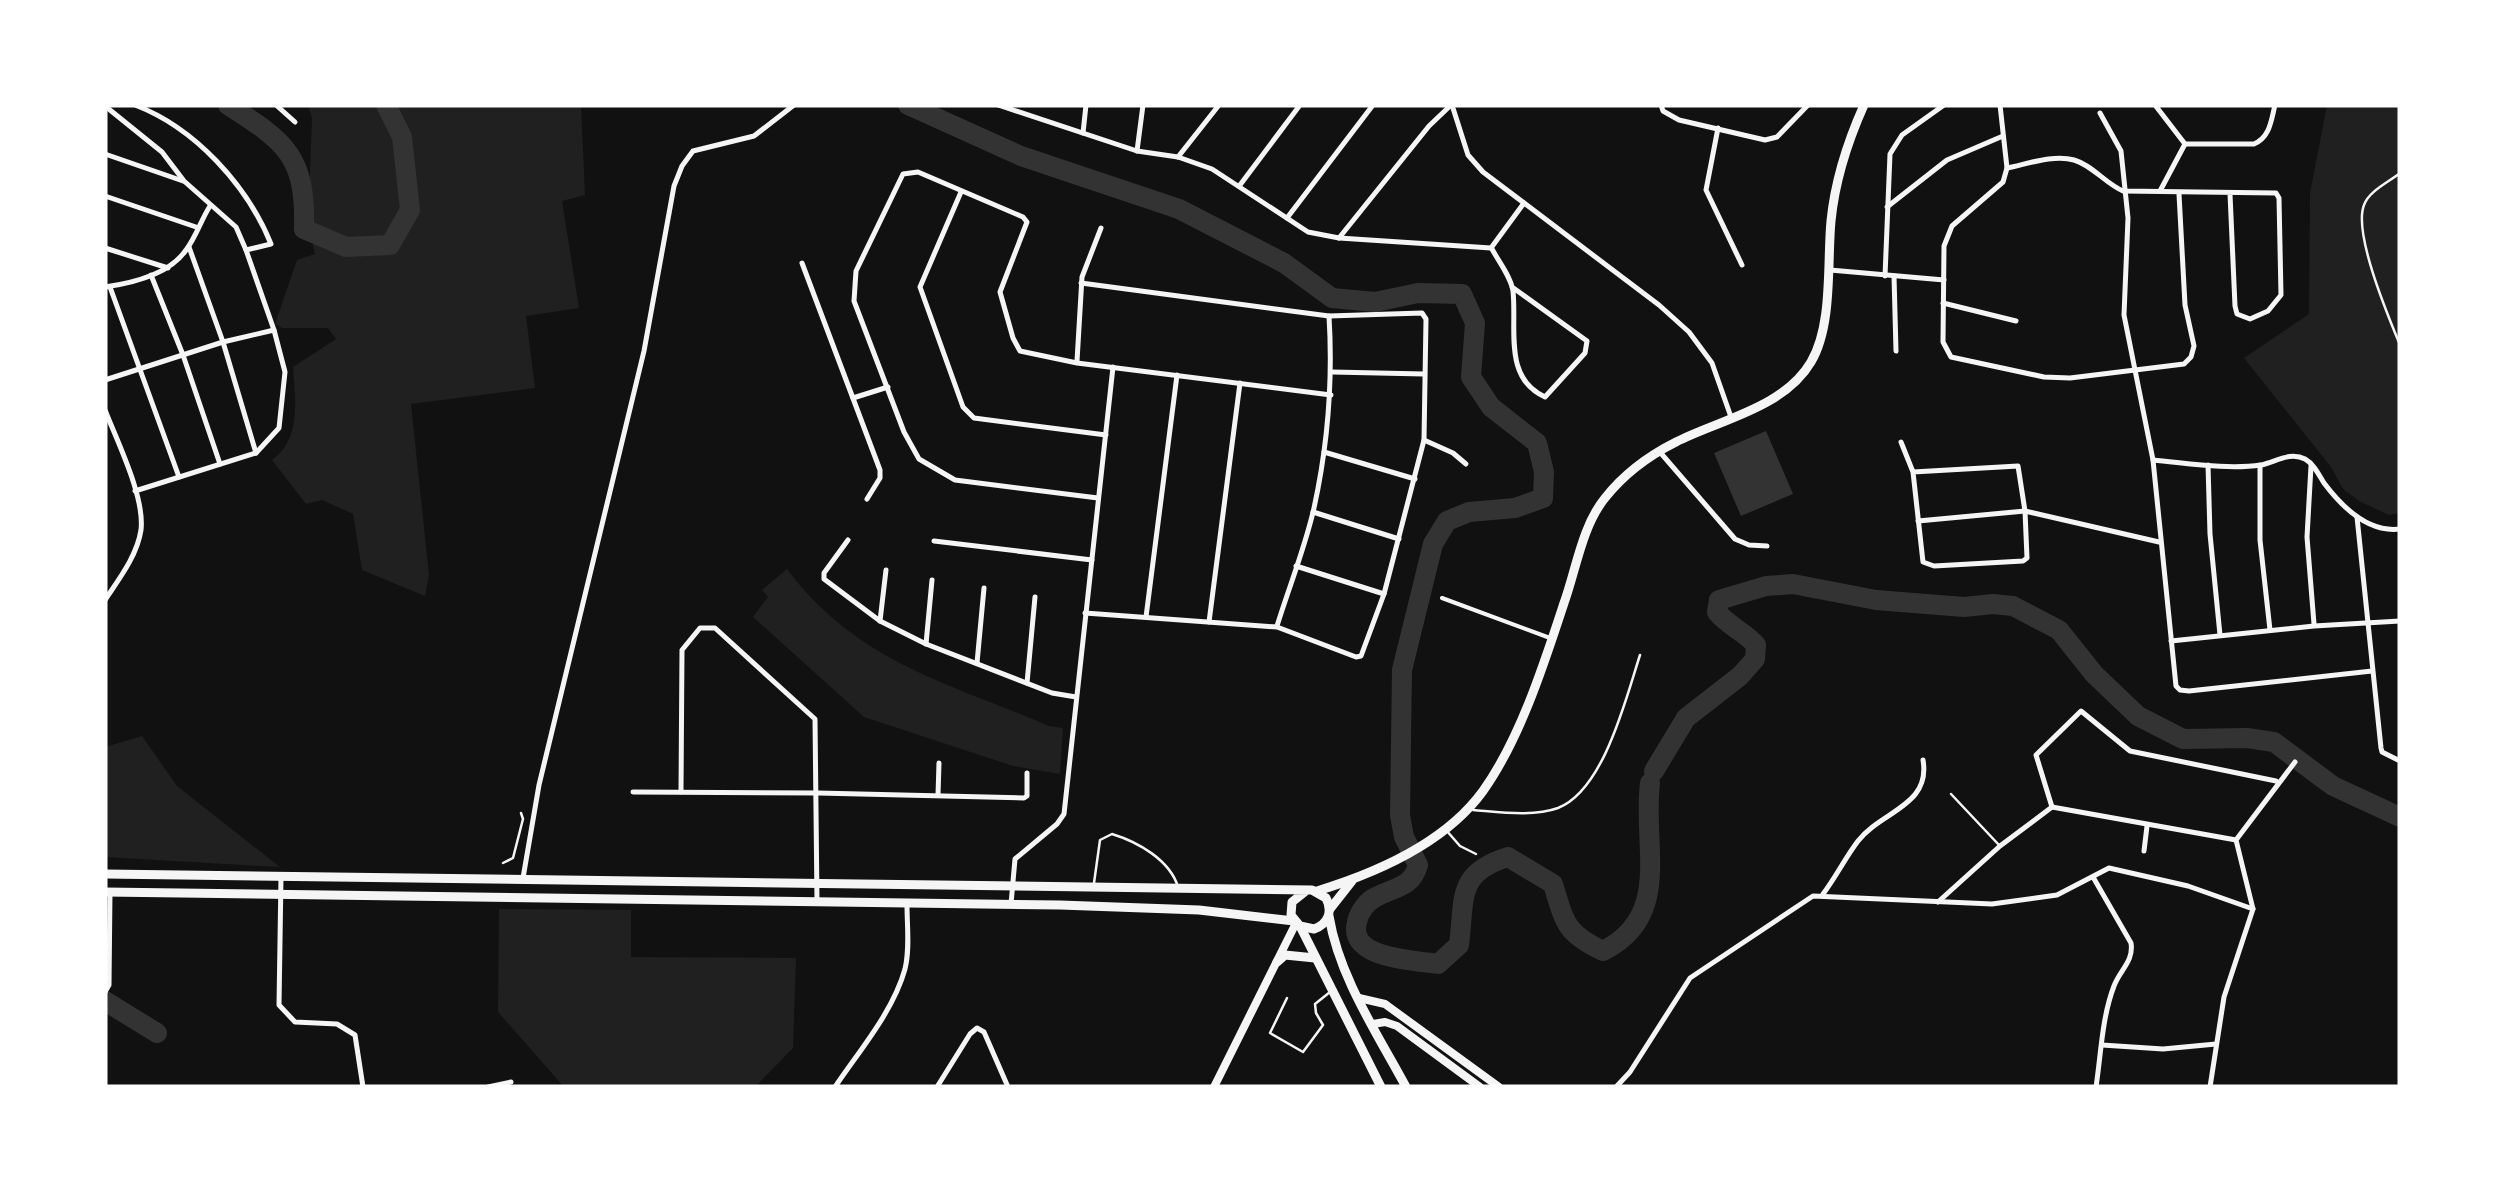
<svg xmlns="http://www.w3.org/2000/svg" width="2505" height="1192" viewBox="0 0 2505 1192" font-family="Jost,sans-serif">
	<rect width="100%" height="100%" fill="#111"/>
	<g fill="#202020">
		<path d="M308,105H581L585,195L562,201L579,308L526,316L535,388L411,404L429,575L425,596L362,570L353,514L322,500L306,504L272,460C302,438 295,399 293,367L336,339L328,328H282L275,324L297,260L315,254L308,224L312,118Z"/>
		<path d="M2327,105H2400V513L2389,515L2359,501L2343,489L2331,467L2244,358L2309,314L2310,193Z"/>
		<path d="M787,569C858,663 947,682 1049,726L1063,728L1060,774L1013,766L864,717L753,617L768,597L762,590Z"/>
		<path d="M142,736L177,786L280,867L105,857V747Z"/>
		<path d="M499,909L631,910V957L796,958L793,1048L755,1087H564L498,1012Z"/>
	</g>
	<path fill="#333" d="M1766,431L1793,494L1741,516L1714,453Z"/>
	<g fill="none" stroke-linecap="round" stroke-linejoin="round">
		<g stroke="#333" stroke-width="20">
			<path d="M228,105C286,142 306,156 304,229L346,247L390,245L410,210L402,137L386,105"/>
			<path d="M908,105L1021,156L1179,209L1284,263L1332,298L1375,302L1418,293L1462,294L1475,323L1471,377L1491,407L1537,443L1544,472L1543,498L1515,508L1469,512L1447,521L1433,544L1402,670L1400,815L1404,837L1418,865C1412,888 1394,887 1376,897C1367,901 1359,912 1357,922C1347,959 1414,960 1438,964L1459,945C1465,898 1456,873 1508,857L1553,884C1565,923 1565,933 1603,951C1673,916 1642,846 1650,783"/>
			<path d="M1654,771L1686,718L1740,676L1755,659L1756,645C1744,631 1728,626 1717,612L1719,600L1766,586L1793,584L1876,600L1964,607L1993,604L2013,606L2059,630L2094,674L2138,716L2183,739L2247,738L2274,742L2333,786L2400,817"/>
			<path d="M105,1001L157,1033"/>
		</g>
		<g stroke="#f5f5f5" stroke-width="2.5">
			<path d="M2400,173C2389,182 2369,191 2364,205C2353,233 2388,316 2400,345"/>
			<path d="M1951,794L1999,845"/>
			<path d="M1473,810C1499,812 1533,817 1558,808C1604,790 1626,698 1640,655"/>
			<path d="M1446,830L1460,846L1476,854"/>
			<path d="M503,863L513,858L523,819L521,813"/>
			<path d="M1094,883L1100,840L1112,834C1138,842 1170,860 1178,887"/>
			<path d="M1287,998L1270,1033L1303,1052L1323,1025L1316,1013L1315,1004L1330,992"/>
		</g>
		<path stroke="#f5f5f5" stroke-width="4" d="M1442,598L1550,638"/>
		<g stroke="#f5f5f5" stroke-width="5">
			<path d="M135,105C195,128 247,185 271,244L246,250"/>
			<path d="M276,105L295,122"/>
			<path d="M998,105L1137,151L1178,157L1212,169L1308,232L1339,238L1491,248L1524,203"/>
			<path d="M1452,105L1468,155L1483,172L1659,305L1689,332L1712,363L1731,417"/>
			<path d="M1661,105L1663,111L1679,120L1765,140L1777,137L1808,105"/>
			<path d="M2000,105L2007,168L2003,182L1952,226L1944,246L1943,342L1951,357L2044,377L2070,378L2184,364L2191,357L2194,346L2185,305L2179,194"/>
			<path d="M2155,105L2185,144"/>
			<path d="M105,106L162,152L184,181L236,227L246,250L274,330L285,372L279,428L256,453L135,491"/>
			<path d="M2100,113L2121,151L2128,218L2124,315L2153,460L2176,686L2180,690L2189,691L2372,671"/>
			<path d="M1718,128L1706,190L1742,265"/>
			<path d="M1083,133L1086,105"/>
			<path d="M1137,151L1143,105"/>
			<path d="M105,154L183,181"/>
			<path d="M1178,157L1219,105"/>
			<path d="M2007,168C2027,164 2054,154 2074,160C2092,165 2106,184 2123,191L2276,193L2279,198L2281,295L2268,311L2250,319L2237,314L2235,306L2230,194"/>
			<path d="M1240,185L1300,105"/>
			<path d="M2160,191L2185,144H2254C2270,137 2271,121 2275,105"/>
			<path d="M961,192L920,287L963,407L974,418L1106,435"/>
			<path d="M105,196L196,227"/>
			<path d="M1887,207L1947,160L2003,136"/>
			<path d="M1287,218L1373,105"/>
			<path d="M1339,238L1429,126L1451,105"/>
			<path d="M189,247L223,342L256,453"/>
			<path d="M105,248L168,268"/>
			<path d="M1492,249C1499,262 1511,277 1513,291C1517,329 1503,378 1545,397L1585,353L1587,341L1512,287"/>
			<path d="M802,263L880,470V478L867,499"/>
			<path d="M1830,270L1944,280"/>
			<path d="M151,275L183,355L220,464"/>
			<path d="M1885,276L1890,154L1902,135L1944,105"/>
			<path d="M1894,276L1896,351"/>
			<path d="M1081,283L1329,316L1422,313L1426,319L1424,440L1384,594L1361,656L1356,657L1277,627L1085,613"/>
			<path d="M105,287C133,283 170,274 186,250C196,237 201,220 210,206"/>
			<path d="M110,287L179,477"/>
			<path d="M1943,303L2016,321"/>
			<path d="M1077,361L1082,277L1101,228"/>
			<path d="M1332,372L1424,374"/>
			<path d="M105,380L223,342L274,330"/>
			<path d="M853,398L888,387"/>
			<path d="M105,410C117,441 145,497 141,530C137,556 119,579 105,600"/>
			<path d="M1424,440L1453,453L1466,464"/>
			<path d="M1901,442L1913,472L1923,562L1934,566L2023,561L2027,558L2025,511L2018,466L1913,472"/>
			<path d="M1659,451L1735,539L1749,545L1767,546"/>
			<path d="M1324,452L1415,479"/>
			<path d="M2153,460C2187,463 2227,470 2261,465C2276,462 2290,451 2305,459C2314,464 2319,475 2324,483C2342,507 2368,533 2400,529"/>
			<path d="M2208,465L2210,534L2220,635"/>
			<path d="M2260,465V540L2270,630"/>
			<path d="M2311,466L2307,537L2314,624"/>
			<path d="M1098,498L955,480L919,459L904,432L854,301L856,271L903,174L918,172L1023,217L1027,222L1000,292L1013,338L1020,351L1077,363L1331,395"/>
			<path d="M1313,512L1399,539"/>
			<path d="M2357,517L2381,748L2382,752L2400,761"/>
			<path d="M1918,521L2025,511L2159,542"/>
			<path d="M848,540L824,573V579L880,621L926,644L1052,693L1076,697"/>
			<path d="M934,541L1092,560"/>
			<path d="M1296,566L1384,594"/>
			<path d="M1146,617L1177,375"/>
			<path d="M880,621L886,570"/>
			<path d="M1209,622L1240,383"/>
			<path d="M1277,626C1289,587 1305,548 1314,508C1328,444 1333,381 1329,316"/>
			<path d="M2171,641L2314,626L2400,621"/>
			<path d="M926,644L932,580"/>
			<path d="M977,663L984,588"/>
			<path d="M1027,683L1035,597"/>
			<path d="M633,792L818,793L1024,798L1027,796V773"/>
			<path d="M681,792L682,650L700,628H715L815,719L817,901"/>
			<path d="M938,795L939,763"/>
			<path d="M2052,807L2036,755L2081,711L2130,751L2276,781"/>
			<path d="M2052,807L2236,840"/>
			<path d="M2144,851L2147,826"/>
			<path d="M281,877L279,1005L295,1022L337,1024L355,1035L363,1087"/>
			<path d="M2093,877L2131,943C2134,961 2120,970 2114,986C2102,1017 2101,1054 2096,1087"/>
			<path d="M523,878L539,785L644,351L674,186L682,166L693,151L754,136L794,105"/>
			<path d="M1823,894C1836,877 1845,858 1858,841C1881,811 1931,806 1923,760"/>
			<path d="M1938,902L2000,846L2052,807"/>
			<path d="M1011,904L1015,859L1057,824L1064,814L1113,367"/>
			<path d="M105,992L109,985L110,892"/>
			<path d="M2102,1045L2163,1049L2216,1044"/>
			<path d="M488,1087L511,1082"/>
			<path d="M835,1087C859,1051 893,1012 905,969C910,949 907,926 907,905"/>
			<path d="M937,1087L970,1034L977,1028L984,1032L1008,1087"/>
			<path d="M1616,1087L1630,1072L1690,978L1813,896L1992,904L2057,895L2109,868L2188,886L2253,909"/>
			<path d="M2210,1087L2224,997L2253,909L2236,840L2295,762"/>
		</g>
		<g stroke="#f5f5f5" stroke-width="8">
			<path d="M1359,998L1385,1004L1499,1087"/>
			<path d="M1373,1024L1385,1022L1397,1026L1480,1087"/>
			<path d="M1214,1087L1296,923"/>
		</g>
		<g stroke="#f5f5f5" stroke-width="9">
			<path d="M105,874L1312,890L1326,898C1333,912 1328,924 1314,929L1300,926L1291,915L1292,902L1307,890"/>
			<path d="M1317,891C1376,873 1446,842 1483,791C1520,739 1544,664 1564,603C1576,570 1582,526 1605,498C1624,474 1648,456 1676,442C1719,420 1784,408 1811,362C1833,325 1827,263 1831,221C1835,180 1847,143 1864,105"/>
			<path d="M105,892L1060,905L1199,910L1294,921"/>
			<path d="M1330,909L1352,881"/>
			<path d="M1329,916C1339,977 1377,1033 1406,1087"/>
			<path d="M1300,926L1381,1087"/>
			<path d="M1277,962L1285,955L1315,958"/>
		</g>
	</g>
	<rect width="2505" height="1192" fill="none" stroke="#ffffff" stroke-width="215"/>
</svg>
